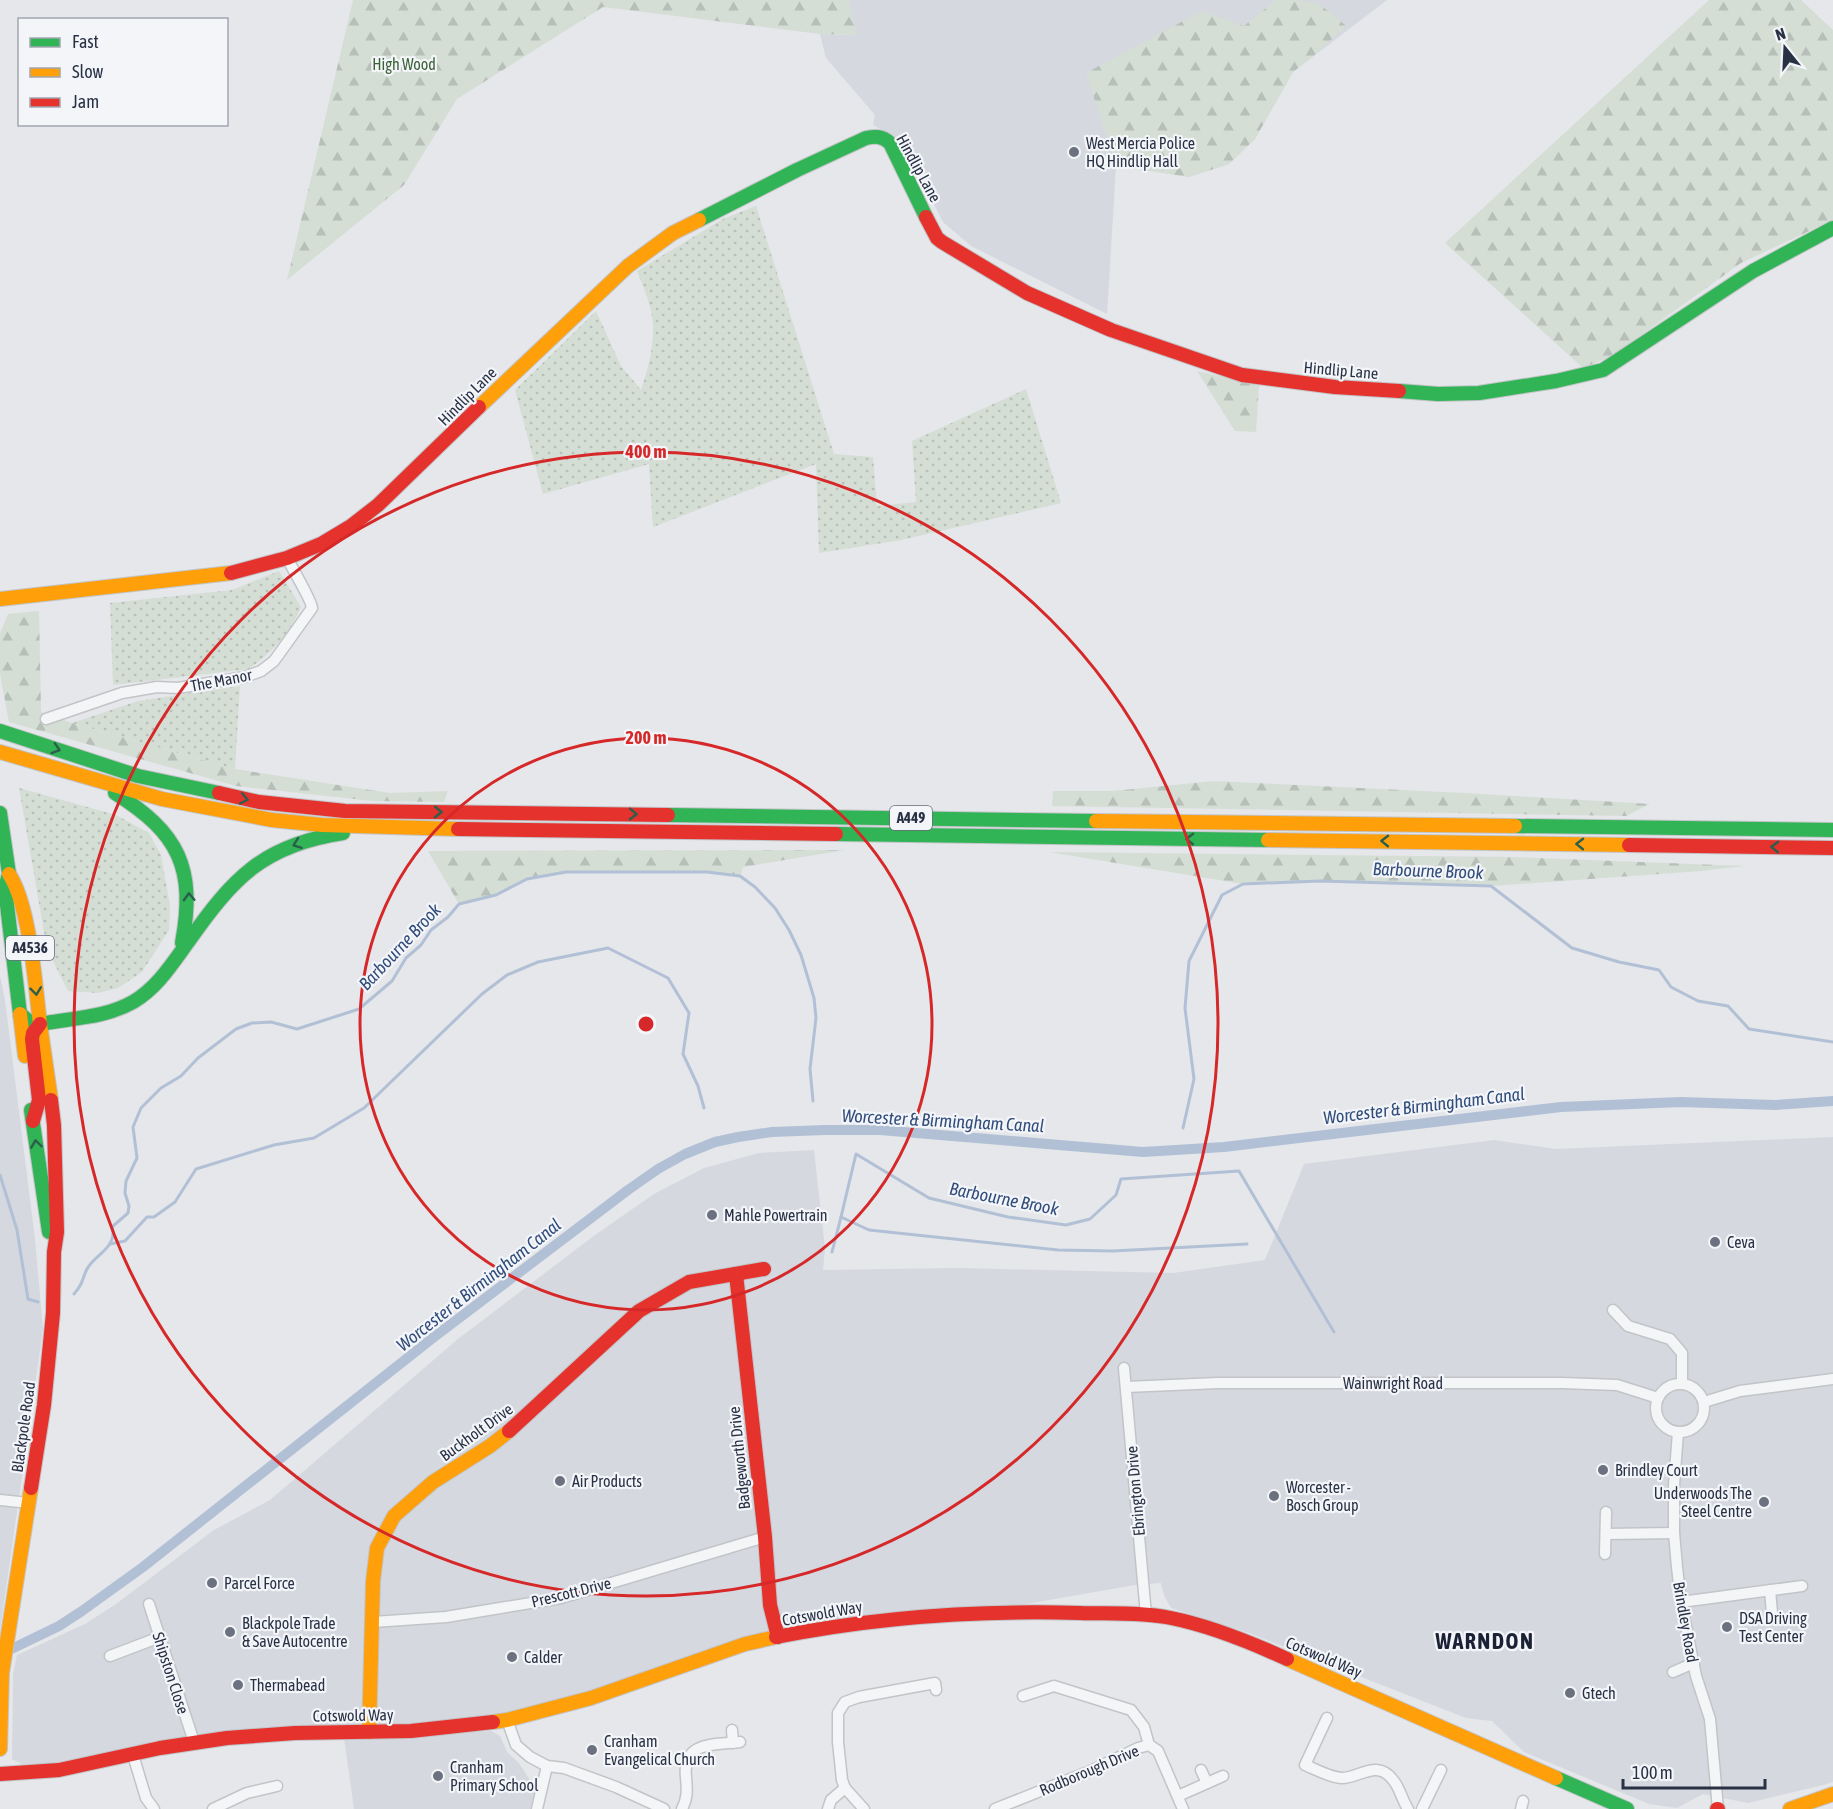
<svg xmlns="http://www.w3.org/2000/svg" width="1833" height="1809" viewBox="0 0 1833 1809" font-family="'Asap Condensed',sans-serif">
	<defs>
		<pattern id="grass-dots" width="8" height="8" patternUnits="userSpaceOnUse" patternTransform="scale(1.5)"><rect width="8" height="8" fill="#d4ded5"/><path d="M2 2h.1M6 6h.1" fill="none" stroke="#b6bfb8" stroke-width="1.8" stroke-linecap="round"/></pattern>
		<pattern id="forest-firs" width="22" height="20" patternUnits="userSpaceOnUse" patternTransform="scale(1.5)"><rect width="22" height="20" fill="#d4ded5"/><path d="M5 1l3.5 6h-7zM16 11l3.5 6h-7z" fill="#b6bfb8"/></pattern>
	</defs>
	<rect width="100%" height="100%" fill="#e5e7ea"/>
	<g fill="#d5d8df">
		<path d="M848,0H1387L1293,72L1255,139L1229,164L1189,177L1116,166L1107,314L971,246L943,222L901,140L873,125L875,115L826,58L820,34L856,35Z"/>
		<path d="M0,976L5,1000L35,1239L43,1329L0,1631Z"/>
		<path d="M1833,1137V1782L1823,1785L1748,1803L1703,1794L1677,1808L1649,1804L1524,1752L1492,1721L1466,1718L1249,1633L1171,1608L1164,1595L1161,1583L1135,1585L1015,1606L831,1620L803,1624L749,1637L552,1703L508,1713L26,1766L12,1759L13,1674L17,1655L85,1624L116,1604L214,1530L270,1500L458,1339L595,1235L654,1194L704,1168L759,1153L814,1150L825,1248L823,1270L958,1268L1173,1273L1265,1260L1304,1164L1494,1140L1556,1149Z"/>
		<path d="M491,1731L500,1736L507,1752L519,1763L535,1788L531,1809H354L344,1738L420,1736Z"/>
	</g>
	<g fill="url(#grass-dots)">
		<path d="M756,206L834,454L873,457L877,506L916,502L912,441L1026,389L1061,503L901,540L819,553L816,464L653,527L649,464L543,494L515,390L596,311L621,366L641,390C649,366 657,337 651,311C648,297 642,284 637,271L723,219Z"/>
		<path d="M279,571L301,607C290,634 273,651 249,669L113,685L110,603L232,590Z"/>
		<path d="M240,686L235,769L72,723L138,701Z"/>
		<path d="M19,788L116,815L149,833L161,855L170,906L169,930L142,972L118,988L98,993L68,991L47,949Z"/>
	</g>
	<g fill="url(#forest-firs)">
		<path d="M353,0H848L857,35L820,34L603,7L457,99L404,185L287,280Z"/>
		<path d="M1276,0C1313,0 1318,0 1346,26L1317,53L1293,72L1255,139L1229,164L1189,177L1116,165L1086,73L1202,11L1244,26Z"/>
		<path d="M1709,0H1801L1833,30V220L1741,263L1612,356L1583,368L1445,243Z"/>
		<path d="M1197,371L1259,385L1256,432L1235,431Z"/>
		<path d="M39,611L41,712L72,723L235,769L390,793L448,791L444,802L372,801L236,786L9,722L0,674V634L8,614Z"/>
		<path d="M1214,781L1465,793L1650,804L1626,816L1052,806L1053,791H1113Z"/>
		<path d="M845,850L743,867L740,876L707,872H566L527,879L496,895L459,904L428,851Z"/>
		<path d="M1049,852L1512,857L1744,866L1701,871L1491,886L1320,881L1243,884Z"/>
	</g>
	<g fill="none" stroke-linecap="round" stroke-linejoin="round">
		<g stroke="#b2c0d6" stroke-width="3">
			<path d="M1183,1128L1194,1079L1185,1008L1189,961L1222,895L1243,884L1320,881L1491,886L1572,948L1619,962L1659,970L1671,987L1698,1001L1728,1006L1749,1029L1833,1042"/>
			<path d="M0,1175L17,1230L28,1299L38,1302"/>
			<path d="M110,1244L125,1241L147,1217H154L175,1202L196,1169L274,1145L314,1138L364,1108L482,994L507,975L538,962L608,948L668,978L689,1013L683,1054L698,1086L704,1108"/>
			<path d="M1247,1244L1113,1251L1058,1250L869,1230L841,1217L856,1154L929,1198L1008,1217L1066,1225L1090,1219L1116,1195L1121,1179L1239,1171L1334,1332"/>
			<path d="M832,1252L841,1217"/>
			<path d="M74,1294C84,1283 81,1281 87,1269C92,1259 103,1254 109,1245C113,1239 114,1233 112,1227L128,1213L129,1206L125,1193L126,1181L137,1158L133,1127L141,1108L161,1088L181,1076L198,1058L236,1029L252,1023L271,1022L297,1029L359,1009L392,981L406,958L421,945L431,930L448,917L459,904L496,895L527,879L566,872H707L740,876L755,887L775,908L789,930L801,955L814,998L816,1018L810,1069L813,1101"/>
		</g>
		<path stroke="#b2c0d6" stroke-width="10" d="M1,1654L59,1626L82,1611L143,1567L434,1337L628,1190L658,1169L685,1154L715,1142L738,1137L772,1132L825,1130H880L1143,1152L1224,1147L1561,1107L1680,1102L1775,1105L1833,1101"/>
		<defs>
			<g id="street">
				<path d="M46,719L122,693L157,687L178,688L245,677L261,671L274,661L312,608C312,601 292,568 287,558"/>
				<path d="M1613,1310L1628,1326L1670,1339L1682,1353V1384"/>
				<path d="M1124,1368L1146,1615"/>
				<circle cx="1680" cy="1408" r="24"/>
				<path d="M1126,1387L1218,1383H1562L1617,1385L1658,1398"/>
				<path d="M1704,1402L1740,1391L1833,1379"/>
				<path d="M1678,1432L1674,1485V1533L1677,1567L1681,1602L1696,1676L1710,1719L1718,1809"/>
				<path d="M0,1500L29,1503"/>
				<path d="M1606,1534L1674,1533"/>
				<path d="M1605,1554L1606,1512"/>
				<path d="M1770,1590L1772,1613"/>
				<path d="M1681,1602L1802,1586"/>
				<path d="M149,1604L194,1742"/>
				<path d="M373,1622L446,1617L561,1598L765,1537"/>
				<path d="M110,1656L160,1637"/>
				<path d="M1673,1672L1694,1663"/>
				<path d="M1023,1696L1054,1686L1131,1710L1144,1727L1149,1745"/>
				<path d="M1327,1718L1305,1765C1315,1769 1329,1777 1341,1778C1358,1779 1377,1758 1393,1780C1400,1788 1402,1800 1408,1809"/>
				<path d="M507,1720L516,1745L530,1757L547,1766L564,1768L616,1787L664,1809"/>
				<path d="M732,1730L733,1743"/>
				<path d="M1149,1745L1158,1751L1183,1809"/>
				<path d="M133,1755L146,1798L154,1809"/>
				<path d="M1201,1770L1207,1783"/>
				<path d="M1178,1796L1223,1776"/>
				<path d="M213,1809L247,1793L277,1786"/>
				<path d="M537,1809L547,1766"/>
				<path d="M682,1809C688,1797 687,1790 686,1777C682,1741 714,1745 740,1742"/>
				<path d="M828,1809L831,1800L845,1788"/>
				<path d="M864,1809L845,1788L842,1780L838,1742V1713L845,1702L859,1697L935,1683L936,1690"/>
				<path d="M995,1809L1088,1772L1138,1748L1149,1745"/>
				<path d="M1422,1809L1441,1770"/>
				<path d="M1521,1809L1523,1801"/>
			</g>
			<g id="fast">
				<path d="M699,220L797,170L866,138C876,136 882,136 890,143L926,217"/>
				<path d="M1399,391L1438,394L1479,393L1556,381L1603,370L1753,271L1833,228"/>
				<path d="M0,731L138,776L219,793"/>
				<path d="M115,793C179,833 196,868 182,943"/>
				<path d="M0,813L9,874L5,888L20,1014"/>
				<path d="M668,815L1096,821"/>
				<path d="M1515,826L1833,830"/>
				<path d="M836,834L1268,840"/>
				<path d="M20,1014L31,1023L40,1024C71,1018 105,1018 133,1002C157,988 172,964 188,942C233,878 263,845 343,833"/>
				<path d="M31,1110L49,1232"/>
				<path d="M1556,1778L1627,1809"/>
			</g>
			<g id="slow">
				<path d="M479,407L628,266L673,233L699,220"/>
				<path d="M0,599L231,573"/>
				<path d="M0,752L162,799L272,820L322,825L458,829"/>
				<path d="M1096,821L1515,826"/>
				<path d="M1268,840L1629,845"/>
				<path d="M9,874C30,906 35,984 40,1024"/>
				<path d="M20,1014L25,1056"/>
				<path d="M40,1024L51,1100"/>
				<path d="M1287,1659L1556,1778"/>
				<path d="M493,1722L507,1720L591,1698L745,1644L776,1637"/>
				<path d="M369,1732L373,1581L377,1548L394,1516L433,1482L490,1446L509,1431"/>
				<path d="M0,1749L2,1673L31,1488"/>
				<path d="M1790,1809L1833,1794"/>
			</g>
			<g id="jam">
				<path d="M926,217L937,238L942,242L1027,293L1111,330L1242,375L1335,387L1399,391"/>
				<path d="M231,573L287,558L321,544L351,526L378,505L479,407"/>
				<path d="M219,793L259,802L345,811L668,815"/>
				<path d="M458,829L836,834"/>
				<path d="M1629,845L1833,848"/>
				<path d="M33,1121L39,1100L32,1039L33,1033L40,1024"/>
				<path d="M736,1274L765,1537L770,1605L778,1637"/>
				<path d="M509,1431L639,1311L689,1282L764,1269"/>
				<path d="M31,1488L44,1405L53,1313L54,1252L57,1232L54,1125L51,1100"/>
				<path d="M776,1637C876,1617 977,1610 1080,1613C1110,1614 1141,1612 1171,1618C1211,1626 1250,1642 1287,1659"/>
				<path d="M0,1774L59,1770L160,1748L227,1738L295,1733L411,1731L493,1722"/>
				<path d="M1717,1809H1718"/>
			</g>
		</defs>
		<use href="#street" stroke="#c2c4c8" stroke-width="13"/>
		<use href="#fast" stroke="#c2c4c8" stroke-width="16"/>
		<use href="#slow" stroke="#c2c4c8" stroke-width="16"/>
		<use href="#jam" stroke="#c2c4c8" stroke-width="16"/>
		<use href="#street" stroke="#f4f5f6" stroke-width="10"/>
		<use href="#fast" stroke="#30b455" stroke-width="14"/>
		<use href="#slow" stroke="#ff9f0a" stroke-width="14"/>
		<use href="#jam" stroke="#e5322d" stroke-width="14"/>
	</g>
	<defs><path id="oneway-chevron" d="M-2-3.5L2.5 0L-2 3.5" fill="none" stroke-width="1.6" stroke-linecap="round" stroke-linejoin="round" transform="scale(1.5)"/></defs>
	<g stroke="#2b5f4b">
		<use href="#oneway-chevron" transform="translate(56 749) rotate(18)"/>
		<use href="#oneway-chevron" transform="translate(244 799) rotate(12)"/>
		<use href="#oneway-chevron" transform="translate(438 812) rotate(1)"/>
		<use href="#oneway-chevron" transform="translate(633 814) rotate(1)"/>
		<use href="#oneway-chevron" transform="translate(1190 839) rotate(-179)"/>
		<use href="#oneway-chevron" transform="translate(1385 841) rotate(-179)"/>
		<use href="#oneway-chevron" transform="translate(297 844) rotate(160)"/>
		<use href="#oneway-chevron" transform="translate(1580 844) rotate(-179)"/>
		<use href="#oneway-chevron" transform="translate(1775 847) rotate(-179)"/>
		<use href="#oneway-chevron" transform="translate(189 897) rotate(-92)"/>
		<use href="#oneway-chevron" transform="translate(36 991) rotate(83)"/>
		<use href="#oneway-chevron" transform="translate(36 1144) rotate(-98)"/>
	</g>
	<g fill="none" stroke="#d62828" stroke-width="3">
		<circle cx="646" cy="1024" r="286"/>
		<circle cx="646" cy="1024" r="572"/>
	</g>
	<g fill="#6b717f" stroke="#f3f5f9" stroke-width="2">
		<circle cx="1074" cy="152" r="6"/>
		<circle cx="712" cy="1215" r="6"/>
		<circle cx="1715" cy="1242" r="6"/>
		<circle cx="1603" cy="1470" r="6"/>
		<circle cx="560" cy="1481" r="6"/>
		<circle cx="1274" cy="1496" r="6"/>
		<circle cx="1764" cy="1502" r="6"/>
		<circle cx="212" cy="1583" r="6"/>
		<circle cx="1727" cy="1627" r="6"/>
		<circle cx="230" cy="1632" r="6"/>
		<circle cx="512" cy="1657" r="6"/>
		<circle cx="238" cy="1685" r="6"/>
		<circle cx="1570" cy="1693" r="6"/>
		<circle cx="592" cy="1750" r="6"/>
		<circle cx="438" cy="1776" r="6"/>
	</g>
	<g text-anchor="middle" stroke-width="4.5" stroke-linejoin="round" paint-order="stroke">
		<g fill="#f3f5f9" stroke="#666c7b" stroke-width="1.5">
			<rect x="890" y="806" width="42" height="24" rx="4.5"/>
			<rect x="6" y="936" width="48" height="24" rx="4.5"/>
		</g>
		<g font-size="15" font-weight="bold" fill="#293145">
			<text x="911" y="823">A449</text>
			<text x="30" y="953">A4536</text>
		</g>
		<g font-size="16" fill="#3b6136" stroke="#f3f5f9">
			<text x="404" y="70">High Wood</text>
		</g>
		<g font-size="16" fill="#293145" stroke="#f3f5f9" text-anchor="start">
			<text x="1086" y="149">West Mercia Police<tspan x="1086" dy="18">HQ Hindlip Hall</tspan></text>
			<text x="724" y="1221">Mahle Powertrain</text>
			<text x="1727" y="1248">Ceva</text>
			<text x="1615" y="1476">Brindley Court</text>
			<text x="572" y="1487">Air Products</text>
			<text x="1286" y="1493">Worcester -<tspan x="1286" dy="18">Bosch Group</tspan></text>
			<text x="1752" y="1499" text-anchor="end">Underwoods The<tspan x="1752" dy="18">Steel Centre</tspan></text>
			<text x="224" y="1589">Parcel Force</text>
			<text x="1739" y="1624">DSA Driving<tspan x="1739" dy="18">Test Center</tspan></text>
			<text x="242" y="1629">Blackpole Trade<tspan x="242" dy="18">&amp; Save Autocentre</tspan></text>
			<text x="524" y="1663">Calder</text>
			<text x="250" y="1691">Thermabead</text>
			<text x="1582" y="1699">Gtech</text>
			<text x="604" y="1747">Cranham<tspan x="604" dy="18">Evangelical Church</tspan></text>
			<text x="450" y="1773">Cranham<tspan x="450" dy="18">Primary School</tspan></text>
		</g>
		<g font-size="16" fill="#293145" stroke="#f3f5f9">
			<text transform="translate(919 168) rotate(61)" y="6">Hindlip Lane</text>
			<text transform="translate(1341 370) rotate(5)" y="6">Hindlip Lane</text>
			<text transform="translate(467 396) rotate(-45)" y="6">Hindlip Lane</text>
			<text transform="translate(221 680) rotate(-11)" y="6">The Manor</text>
			<text x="1393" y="1389">Wainwright Road</text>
			<text transform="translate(23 1427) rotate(-82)" y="6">Blackpole Road</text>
			<text transform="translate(476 1432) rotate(-36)" y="6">Buckholt Drive</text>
			<text transform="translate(739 1458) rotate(-96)" y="6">Badgeworth Drive</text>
			<text transform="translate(1135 1491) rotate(-95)" y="6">Ebrington Drive</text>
			<text transform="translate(571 1592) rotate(-14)" y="6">Prescott Drive</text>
			<text transform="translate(822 1613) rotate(-10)" y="6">Cotswold Way</text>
			<text transform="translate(1686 1622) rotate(80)" y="6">Brindley Road</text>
			<text transform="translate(1324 1657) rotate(23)" y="6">Cotswold Way</text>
			<text transform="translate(171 1673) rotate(72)" y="6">Shipston Close</text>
			<text transform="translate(353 1715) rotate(-1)" y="6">Cotswold Way</text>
			<text transform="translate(1089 1770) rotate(-23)" y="6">Rodborough Drive</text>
		</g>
		<g font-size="18" font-style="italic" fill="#314d7b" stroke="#f3f5f9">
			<text transform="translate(1428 871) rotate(2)" y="6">Barbourne Brook</text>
			<text transform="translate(400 947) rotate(-47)" y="6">Barbourne Brook</text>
			<text transform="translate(1424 1106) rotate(-7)" y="6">Worcester &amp; Birmingham Canal</text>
			<text transform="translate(943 1121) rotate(3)" y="6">Worcester &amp; Birmingham Canal</text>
			<text transform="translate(1004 1199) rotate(11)" y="6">Barbourne Brook</text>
			<text transform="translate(479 1285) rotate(-38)" y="6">Worcester &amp; Birmingham Canal</text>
		</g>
		<g font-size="22" font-weight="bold" letter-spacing="1.5" fill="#1b2236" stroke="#f3f5f9">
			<text x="1485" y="1649">WARNDON</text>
		</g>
	</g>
	<circle cx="646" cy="1024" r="9" fill="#d62828" stroke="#f3f5f9" stroke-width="3"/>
	<g font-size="18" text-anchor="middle" font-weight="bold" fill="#d62828" stroke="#f3f5f9" stroke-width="4.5" stroke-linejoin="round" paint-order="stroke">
		<text x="646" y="458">400 m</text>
		<text x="646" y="744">200 m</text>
	</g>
	<rect x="18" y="18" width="210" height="108" fill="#f3f5f9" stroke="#a2a7b1" stroke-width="1.5"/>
	<rect x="30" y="38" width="30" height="9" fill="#30b455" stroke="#a2a7b1" stroke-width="1.5"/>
	<text x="72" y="48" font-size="18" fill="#293145">Fast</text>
	<rect x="30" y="68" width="30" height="9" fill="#ff9f0a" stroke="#a2a7b1" stroke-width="1.5"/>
	<text x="72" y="78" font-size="18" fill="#293145">Slow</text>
	<rect x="30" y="98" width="30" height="9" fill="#e5322d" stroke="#a2a7b1" stroke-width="1.5"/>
	<text x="72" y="108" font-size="18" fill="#293145">Jam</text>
	<g transform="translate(1785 48) rotate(342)" stroke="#f3f5f9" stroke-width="4.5" paint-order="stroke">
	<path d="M0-4.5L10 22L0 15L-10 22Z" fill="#293145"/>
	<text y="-9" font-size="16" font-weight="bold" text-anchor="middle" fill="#293145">N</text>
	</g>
	<path d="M1623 1779v9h142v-9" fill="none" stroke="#293145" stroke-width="3"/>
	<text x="1632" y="1779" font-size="18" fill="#293145" stroke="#f3f5f9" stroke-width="4.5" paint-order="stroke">100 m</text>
</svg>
